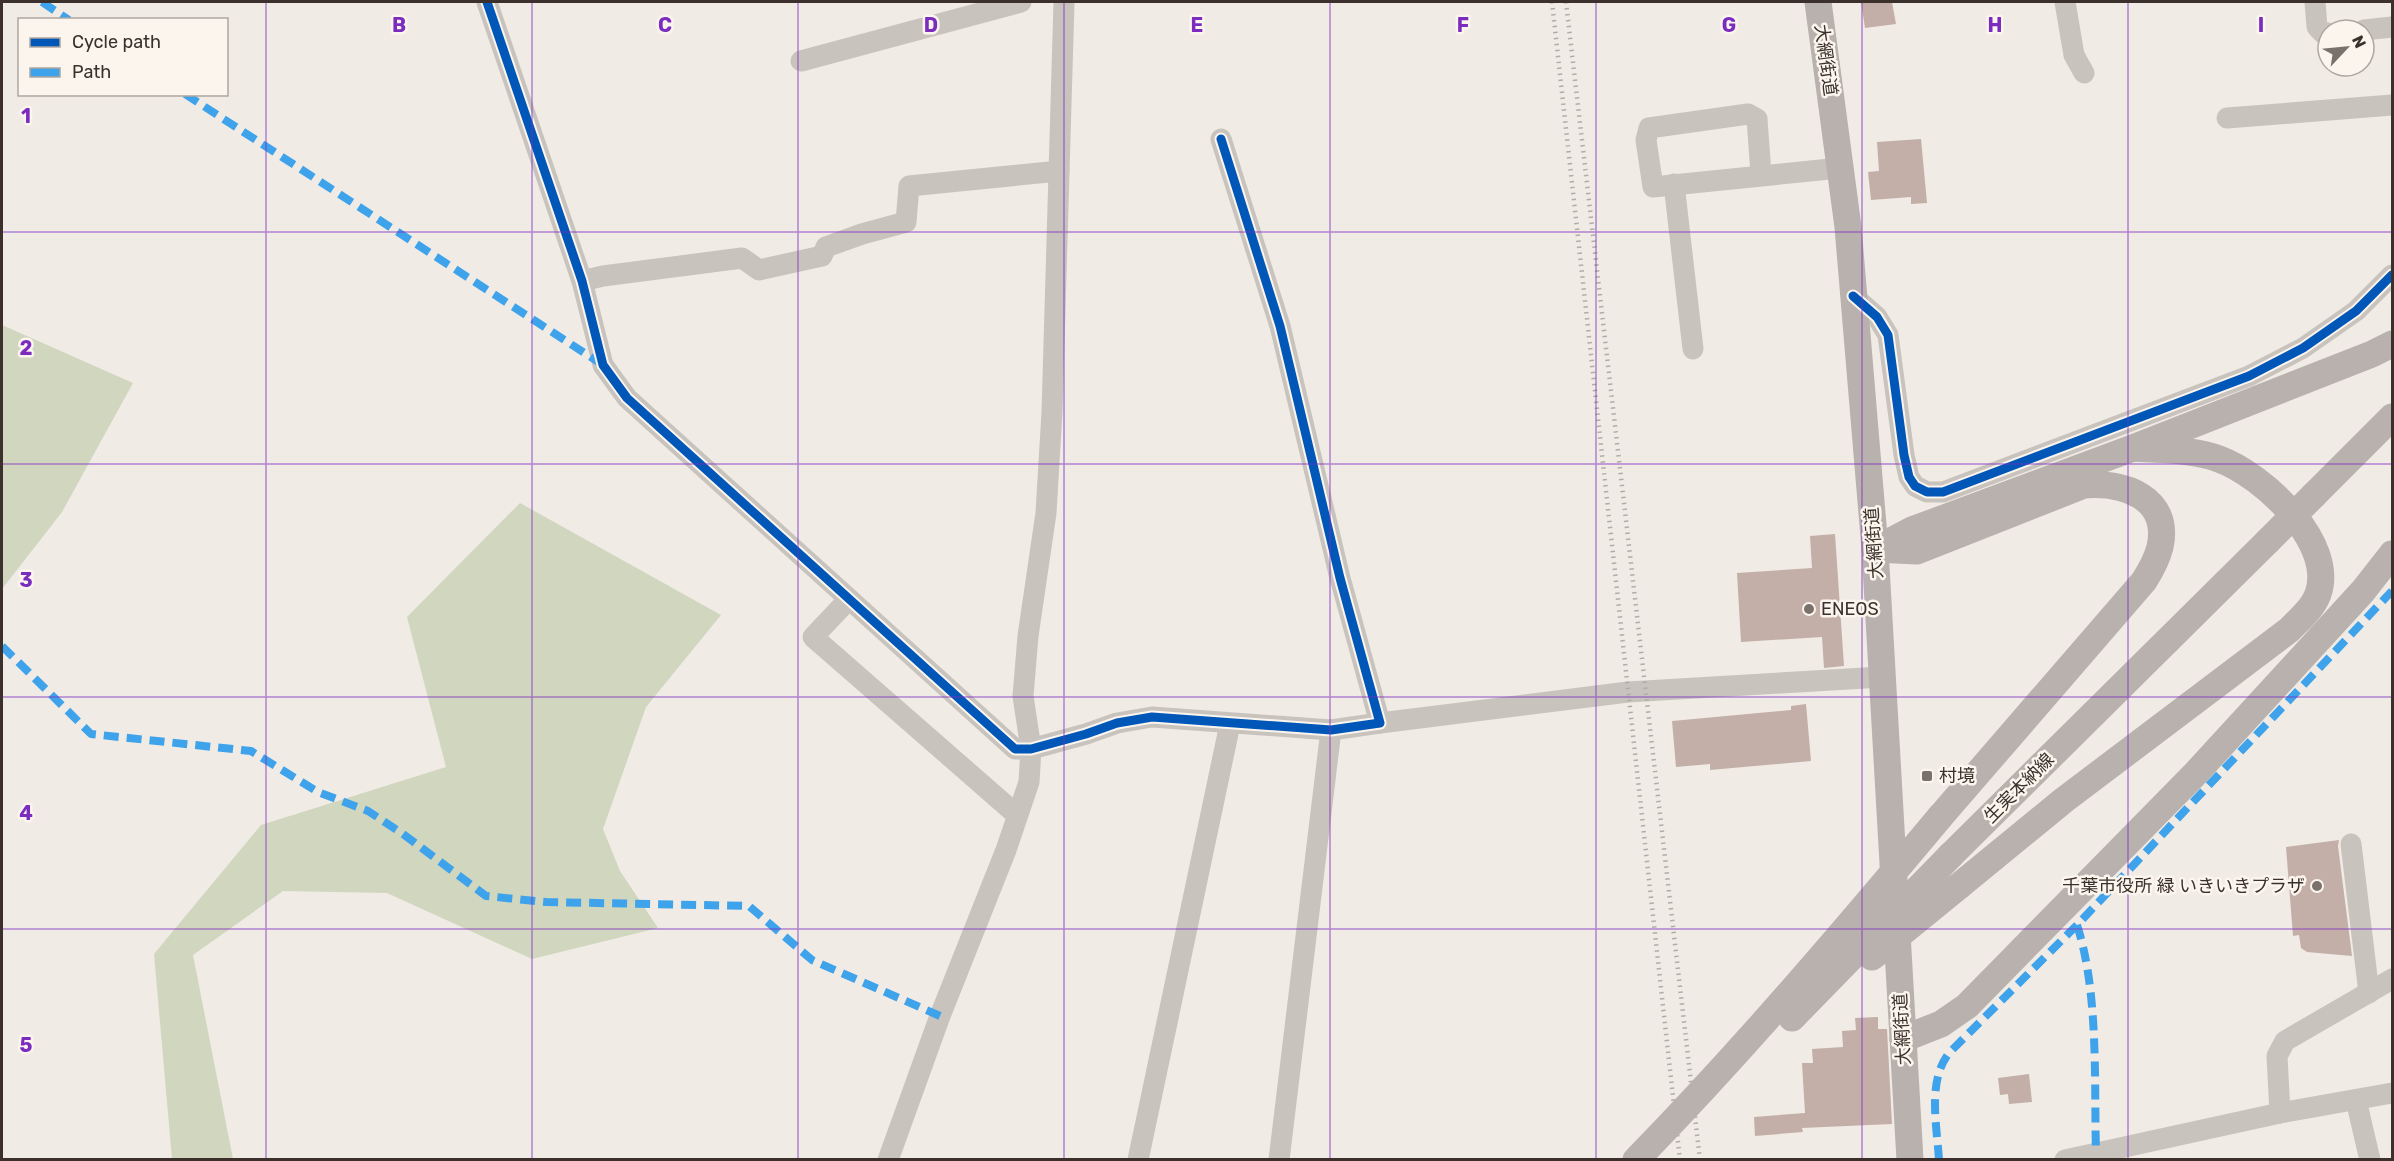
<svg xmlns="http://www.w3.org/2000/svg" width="2394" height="1161" viewBox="0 0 2394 1161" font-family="Rubik,'Noto Sans JP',sans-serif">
	<rect width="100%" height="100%" fill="#f0ebe5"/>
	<g fill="#d1d6bf">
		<path d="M2,325L133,383L62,512L2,589Z"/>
		<path d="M520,503L721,615L646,707L603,829L620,871L658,928L532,959L387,893L283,891L193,955L233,1159H172L154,954L261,825L446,767L407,617Z"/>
	</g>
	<g fill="#c3afa7">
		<path d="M1861,2H1892L1896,24L1865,28Z"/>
		<path d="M1921,139L1927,203L1911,204V197L1871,200L1868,172L1879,171L1877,142Z"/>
		<path d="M1835,534L1844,666L1824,668L1822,637L1741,642L1737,573L1812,568L1810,536Z"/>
		<path d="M1806,704L1811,761L1710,770V764L1676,767L1672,721L1791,710V706Z"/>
		<path d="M2339,840L2338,846L2352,956L2307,952L2301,948L2299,935L2293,936L2286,847Z"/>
		<path d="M1878,1017V1029H1887L1892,1124L1802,1128L1803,1132L1755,1136L1754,1117L1805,1113L1802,1063H1813L1812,1049L1843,1047L1842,1031L1856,1030L1855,1018Z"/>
		<path d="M2029,1074L2032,1102L2009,1104L2008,1094L2000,1095L1998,1078Z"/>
	</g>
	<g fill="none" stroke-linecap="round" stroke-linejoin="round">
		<g stroke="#c9c3be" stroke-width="21">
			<path d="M487,2L582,281L603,365L627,398L1015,749H1031L1086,734L1117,723L1152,717L1331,730L1380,723L1340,578L1280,326L1221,139"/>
			<path d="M2065,2L2074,55L2084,73"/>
			<path d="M2315,2L2317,27L2324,34L2328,33"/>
			<path d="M2364,30L2392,27"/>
			<path d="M801,61L1021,2"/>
			<path d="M2227,118L2392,105"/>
			<path d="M1761,174L1757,119L1748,114L1649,128L1646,140L1653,187L1840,168"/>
			<path d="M1674,184L1693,349"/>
			<path d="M582,281L603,276L742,258L759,270L822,256L826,247L862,234L906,222L909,186L1059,171"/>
			<path d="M1853,296L1877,317L1888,335L1904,455L1909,477L1915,486L1927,492H1943L2249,376L2303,348L2356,311L2392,275"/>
			<path d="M849,599L813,637L1017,815"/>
			<path d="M1380,723L1628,692L1882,677"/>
			<path d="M2351,844L2369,993"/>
			<path d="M2356,1100L2370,1160"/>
			<path d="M2280,1113L2277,1056L2285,1041L2392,979"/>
			<path d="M888,1160L940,1016L1006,850L1029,782L1031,749L1023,696L1028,636L1046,513L1052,412L1064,2"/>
			<path d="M1138,1160L1230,724"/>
			<path d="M1279,1160L1331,730"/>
			<path d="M2065,1160L2280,1113L2392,1093"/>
		</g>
		<g stroke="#b8b1ad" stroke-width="27">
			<path d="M1818,2L1848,227L1875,549L1910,1160"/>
			<path d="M2314,495L2392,417"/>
			<path d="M1875,549L1917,551L2084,485C2123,482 2171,497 2160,547C2157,559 2151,570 2144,581L1940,817"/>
			<path d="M1876,549L1912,530L2133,448L2372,354L2392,344"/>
			<path d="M1951,855L2268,541"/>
			<path d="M1959,886L2064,800L2289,630C2300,619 2313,608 2318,594C2336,543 2263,475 2219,459C2192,449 2161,450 2133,448"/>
			<path d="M1903,1039L1941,1024L1967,1006L2196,773L2363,591L2392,554"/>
		</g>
		<g stroke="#b1aca8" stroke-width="4.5" stroke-dasharray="1.5 4.5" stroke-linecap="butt">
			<path d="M1552,2L1680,1160"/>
			<path d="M1566,2L1700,1160"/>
		</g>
		<g stroke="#b8b1ad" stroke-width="27">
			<path d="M2268,541L2314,495"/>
			<path d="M1872,957L1959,886"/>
			<path d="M1792,1018L1951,855"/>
			<path d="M1636,1160C1743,1050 1842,934 1940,817"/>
		</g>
		<g stroke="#3fa3eb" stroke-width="8" stroke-dasharray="15 8" stroke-linecap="butt">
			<path d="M42,2L69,20"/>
			<path d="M185,94L603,365"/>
			<path d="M2,646L91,734L251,751L318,792L368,811L403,834L486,896L546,902L749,906L812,960L940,1016"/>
			<path d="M2077,925C2099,993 2094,1081 2096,1153"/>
			<path d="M1939,1160C1937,1126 1927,1081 1949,1053L2077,925L2392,591"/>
		</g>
		<defs>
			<g id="cycleway">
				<path d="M487,2L582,281L603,365L627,398L1015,749H1031L1086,734L1117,723L1152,717L1331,730L1380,723L1340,578L1280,326L1221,139"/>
				<path d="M1853,296L1877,317L1888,335L1904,455L1909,477L1915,486L1927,492H1943L2249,376L2303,348L2356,311L2392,275"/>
			</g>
		</defs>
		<use href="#cycleway" stroke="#fbf5ee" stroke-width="13"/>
		<use href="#cycleway" stroke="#0057b8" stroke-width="9"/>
	</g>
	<path fill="none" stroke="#7b2cbf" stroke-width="1.5" stroke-opacity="0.55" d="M266,2V1160M532,2V1160M798,2V1160M1064,2V1160M1330,2V1160M1596,2V1160M1862,2V1160M2128,2V1160M2,232H2392M2,464H2392M2,697H2392M2,929H2392"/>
	<g fill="#7a716c" stroke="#fbf5ee" stroke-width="2">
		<circle cx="1809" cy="609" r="6"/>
		<rect x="1921" y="770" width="12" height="12" rx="3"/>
		<circle cx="2317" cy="886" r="6"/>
	</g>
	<g text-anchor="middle" stroke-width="5" stroke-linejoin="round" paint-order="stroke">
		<g font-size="18" fill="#3b302b" stroke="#fbf5ee">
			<text transform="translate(1826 60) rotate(82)" y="6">大網街道</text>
			<text transform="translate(1874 543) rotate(-94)" y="6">大網街道</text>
			<text transform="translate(2019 788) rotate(-45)" y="6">生実本納線</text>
			<text transform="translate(1902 1029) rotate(-93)" y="6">大網街道</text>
		</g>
		<g font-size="18" fill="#3b302b" stroke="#fbf5ee" text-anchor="start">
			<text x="1821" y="615">ENEOS</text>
			<text x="1939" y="782">村境</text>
			<text x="2305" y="892" text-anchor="end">千葉市役所 緑 いきいきプラザ</text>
		</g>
	</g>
	<g font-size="20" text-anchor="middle" font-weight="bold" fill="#7b2cbf" stroke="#fbf5ee" stroke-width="5" stroke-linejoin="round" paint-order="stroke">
		<text x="399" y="32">B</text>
		<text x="665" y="32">C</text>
		<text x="931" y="32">D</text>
		<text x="1197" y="32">E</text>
		<text x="1463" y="32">F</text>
		<text x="1729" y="32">G</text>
		<text x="1995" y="32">H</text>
		<text x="2261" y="32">I</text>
		<text x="26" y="123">1</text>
		<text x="26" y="355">2</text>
		<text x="26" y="587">3</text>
		<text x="26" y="820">4</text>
		<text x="26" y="1052">5</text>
	</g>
	<rect width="2394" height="1161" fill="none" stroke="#3b302b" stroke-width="6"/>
	<rect x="18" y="18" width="210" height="78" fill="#fbf5ee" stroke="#aea6a0" stroke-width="1.5"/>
	<rect x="30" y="38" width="30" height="9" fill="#0057b8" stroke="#aea6a0" stroke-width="1.5"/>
	<text x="72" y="48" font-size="18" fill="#3b302b">Cycle path</text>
	<rect x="30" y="68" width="30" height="9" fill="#3fa3eb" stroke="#aea6a0" stroke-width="1.5"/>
	<text x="72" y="78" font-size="18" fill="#3b302b">Path</text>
	<g transform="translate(2346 48) rotate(64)"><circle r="28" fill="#fbf5ee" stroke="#aea6a0" stroke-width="1.5"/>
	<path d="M0-4.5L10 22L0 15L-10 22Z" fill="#7a716c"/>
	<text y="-9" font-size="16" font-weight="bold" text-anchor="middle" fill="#3b302b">N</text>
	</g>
</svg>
